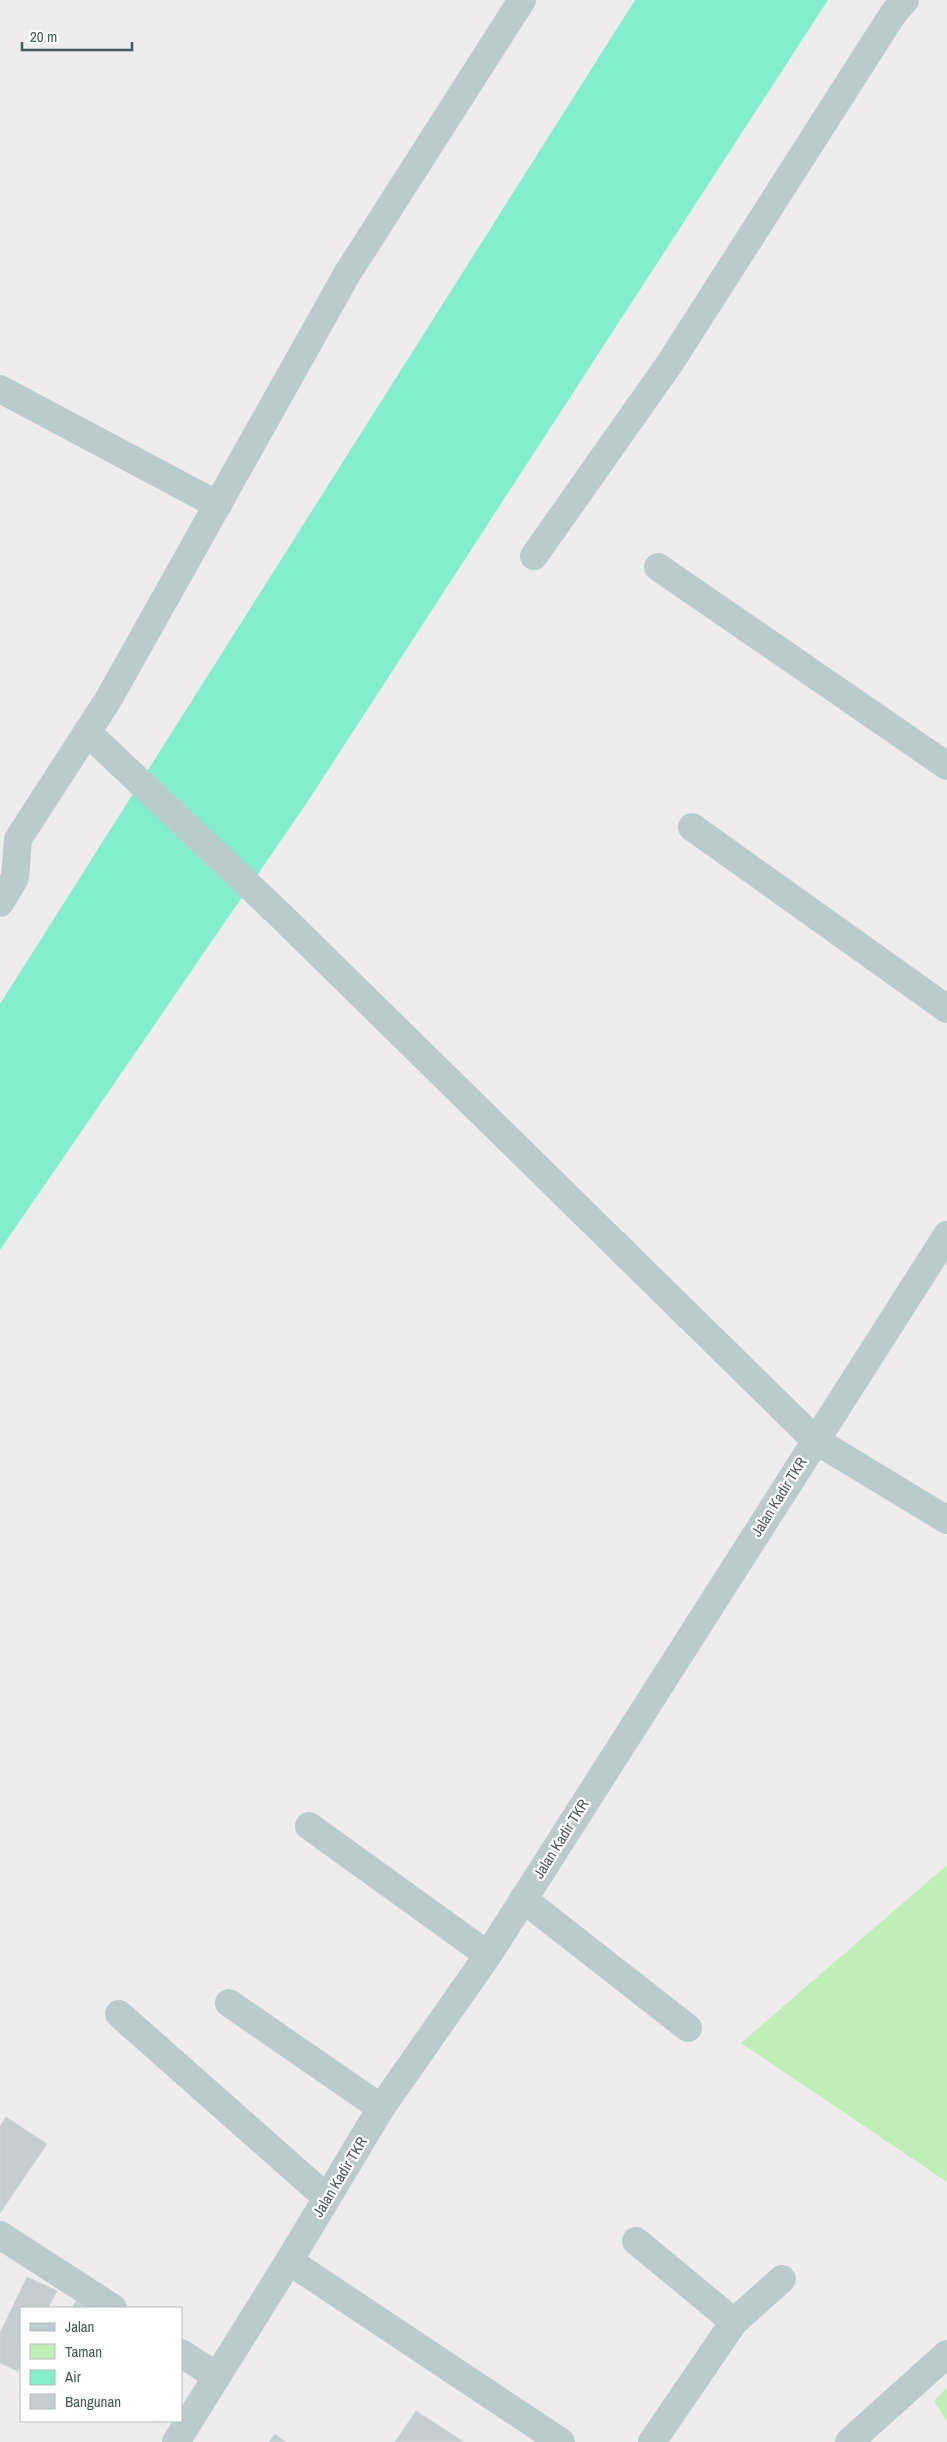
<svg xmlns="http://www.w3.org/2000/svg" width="947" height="2442" viewBox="0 0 947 2442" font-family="'Archivo Narrow',sans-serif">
	<rect width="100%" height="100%" fill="#efeced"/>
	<g fill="#bfefb7">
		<path d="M947,1865V2182L741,2043Z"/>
		<path d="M947,2387V2422L934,2401Z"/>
	</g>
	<path fill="#83eecc" d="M635,0H828L308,801L0,1250V1004Z"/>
	<g fill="#c5cdce" stroke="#cfd6d8">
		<path d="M6,2117L47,2144L0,2213V2126Z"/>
		<path d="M27,2277L57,2291L48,2308H21V2364L18,2371L0,2363V2333Z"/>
		<path d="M76,2301L87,2308H72Z"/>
		<path d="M416,2411L464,2442H395Z"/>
		<path d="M275,2434L286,2442H269Z"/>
	</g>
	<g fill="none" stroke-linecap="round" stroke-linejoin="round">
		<g stroke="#b9cccb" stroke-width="28">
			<path d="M0,389L218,505"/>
			<path d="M534,556L670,363L893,14L905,0"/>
			<path d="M658,567L947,766"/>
			<path d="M87,732L277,912L815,1440L947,1520"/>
			<path d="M692,827L947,1009"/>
			<path d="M0,903L15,878L18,839L108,700L347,274L522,0"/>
			<path d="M309,1826L488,1955"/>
			<path d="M523,1899L688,2028"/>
			<path d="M229,2003L381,2108"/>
			<path d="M119,2014L327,2198"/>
			<path d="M0,2235L113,2308"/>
			<path d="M636,2241L734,2322L652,2442"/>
			<path d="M289,2261L561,2442"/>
			<path d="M734,2322L782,2279"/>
			<path d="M181,2353L216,2376"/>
			<path d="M176,2442L289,2261L381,2108L488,1955L947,1235"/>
			<path d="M849,2442L947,2354"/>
		</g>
	</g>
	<g text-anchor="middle" stroke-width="4.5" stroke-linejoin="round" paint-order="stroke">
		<g font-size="15" fill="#445a58" stroke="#fff">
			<text transform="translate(779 1497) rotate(-58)" y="5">Jalan Kadir TKR</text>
			<text transform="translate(561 1839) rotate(-58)" y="5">Jalan Kadir TKR</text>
			<text transform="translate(340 2177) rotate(-59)" y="5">Jalan Kadir TKR</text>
		</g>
	</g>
	<rect x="20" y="2307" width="162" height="115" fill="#ffffff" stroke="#b4bdbc"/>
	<rect x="30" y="2323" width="25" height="8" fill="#b9cccb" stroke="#b4bdbc"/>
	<text x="65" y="2332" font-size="15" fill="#445a58">Jalan</text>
	<rect x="30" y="2344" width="25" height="15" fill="#bfefb7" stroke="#b4bdbc"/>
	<text x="65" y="2357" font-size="15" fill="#445a58">Taman</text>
	<rect x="30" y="2370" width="25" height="15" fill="#83eecc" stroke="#b4bdbc"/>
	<text x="65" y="2382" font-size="15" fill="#445a58">Air</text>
	<rect x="30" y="2394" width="25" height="15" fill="#c5cdce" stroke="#b4bdbc"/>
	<text x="65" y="2407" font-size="15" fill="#445a58">Bangunan</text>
	<path d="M22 42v8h110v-8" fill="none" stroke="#445a58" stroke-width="2.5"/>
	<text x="30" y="42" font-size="15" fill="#445a58" stroke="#ffffff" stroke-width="4" paint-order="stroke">20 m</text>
</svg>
